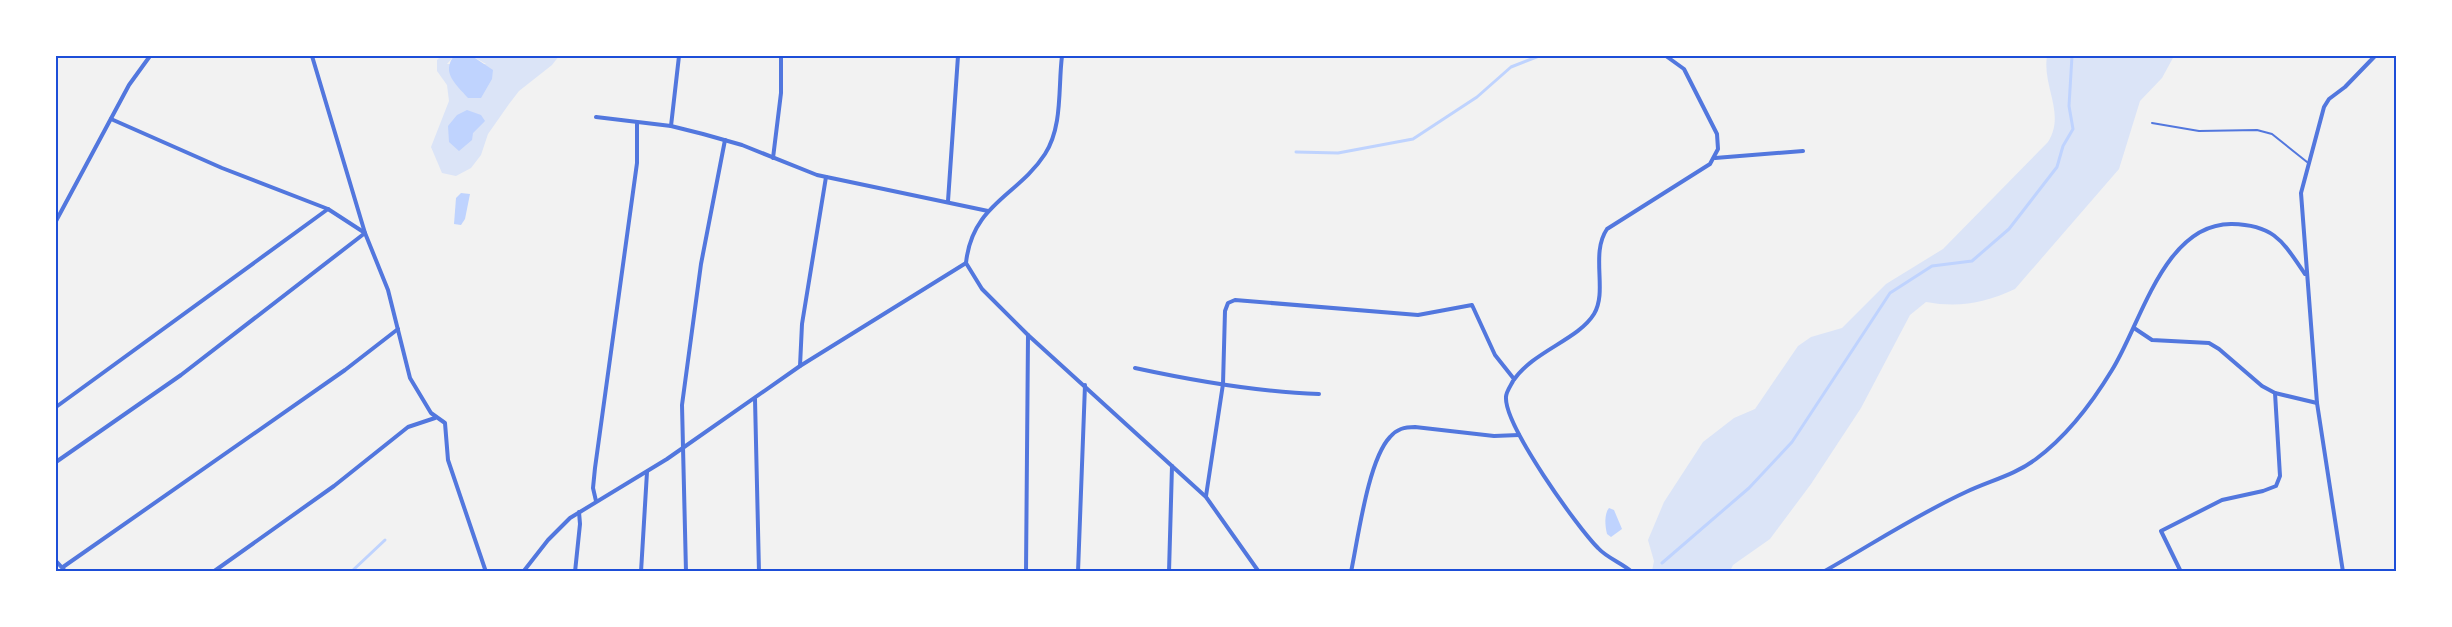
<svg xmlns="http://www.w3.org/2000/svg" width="2452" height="627" viewBox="0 0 2452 627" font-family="Manrope,sans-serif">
	<rect width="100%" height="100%" fill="#f2f2f2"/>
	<g fill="#dbe4f7">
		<path d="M441,56H454L447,64H486L472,56H559L552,65L519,91L509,104L488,134L481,155L471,168L456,176L442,173L431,147L449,101L447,85L437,71V60Z"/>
		<path d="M2047,56H2174L2162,78L2140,101L2119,169L2015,289C1985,303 1959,308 1926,302L1910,315L1861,408L1811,484L1770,539L1733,565L1730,571H1652L1654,561L1648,540L1664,502L1703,442L1734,418L1755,409L1798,346L1811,337L1842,328L1886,284L1943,249L2048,142C2066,114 2042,86 2047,56Z"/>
	</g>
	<g fill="#bfd3fe">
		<path d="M454,56H472L493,70L492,79L481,98H468C456,84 441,73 454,56Z"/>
		<path d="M467,110L481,115L485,121L473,133L472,140L459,151L449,142L448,126L457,115Z"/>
		<path d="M461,193L470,194L465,219L461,225L454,224L456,198Z"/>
		<path d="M1609,508L1614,510L1622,529L1611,537L1607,534C1605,526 1604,514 1609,508Z"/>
	</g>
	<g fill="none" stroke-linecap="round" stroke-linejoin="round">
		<g stroke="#bfd3fe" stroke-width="3">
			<path d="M1296,152L1338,153L1413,139L1477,97L1511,67L1539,56"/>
			<path d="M1662,563L1749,488L1792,442L1890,293L1932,266L1972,261L2009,229L2057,167L2063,146L2073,129L2069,106L2072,56"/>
			<path d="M351,572L385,540"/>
		</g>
		<path stroke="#5277de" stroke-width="2" d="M2152,123L2199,131L2257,130L2272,134L2307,162"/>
		<g stroke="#5277de" stroke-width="4">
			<path d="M312,56L365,233L388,290L410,378L431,413L445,423L448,460L486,572"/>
			<path d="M1062,56C1058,87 1063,126 1045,154C1018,196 972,204 966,263L982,289L1028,335L1206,497L1259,572"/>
			<path d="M596,117L671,126L703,134L742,145L817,175L988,211"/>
			<path d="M671,126L679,56"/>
			<path d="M773,158L781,93V56"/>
			<path d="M1715,158L1803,151"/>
			<path d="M948,201L958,56"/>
			<path d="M56,221L129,85L150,56"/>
			<path d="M2134,328L2152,340L2209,343L2219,349L2262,386L2275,393L2317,403"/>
			<path d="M800,366L802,324L826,177"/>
			<path d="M1135,368C1195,381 1256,392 1319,394"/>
			<path d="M755,399L759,572"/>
			<path d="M56,407L328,209"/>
			<path d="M56,462L181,375L365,233L328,209L222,168L111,119"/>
			<path d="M1206,496L1223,384L1225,311L1228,303L1235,300L1418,315L1472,305L1495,355L1514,379"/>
			<path d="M596,501L593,488L595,468L637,163V124"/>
			<path d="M56,561L66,572"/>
			<path d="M63,567L345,370L398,329"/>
			<path d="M213,572L334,486L408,427L435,418"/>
			<path d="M523,572L548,540L570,518L667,459L800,366L966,263"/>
			<path d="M575,572L580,524L579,512"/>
			<path d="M641,572L647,472"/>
			<path d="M686,572L682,405L701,264L725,140"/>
			<path d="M1026,572L1028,335"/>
			<path d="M1078,572L1085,385"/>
			<path d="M1169,572L1172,466"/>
			<path d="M1351,572C1358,539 1368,460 1390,437C1397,429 1404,427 1415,427L1494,436L1519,435"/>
			<path d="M1632,572C1622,563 1607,558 1598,548C1577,527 1504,425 1506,397C1506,392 1511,385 1513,381C1533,351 1578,340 1594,314C1608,291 1590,254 1607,229L1710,164L1718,149L1717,134L1684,69L1666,56"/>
			<path d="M1823,572C1871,545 1916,515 1966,492C1989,481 2015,475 2036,459C2067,436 2092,403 2112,370C2141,324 2164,223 2232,224C2275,225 2283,242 2305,274"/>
			<path d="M2181,572L2161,531L2222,500L2263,491L2276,486L2280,476L2275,393"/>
			<path d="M2343,572L2317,403L2301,193L2324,107L2329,99L2345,87L2375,56"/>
		</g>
	</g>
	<rect width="2452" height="627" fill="none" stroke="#ffffff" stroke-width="114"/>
	<rect x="57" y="57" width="2338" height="513" fill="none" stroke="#1d4ed8" stroke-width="2"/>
</svg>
